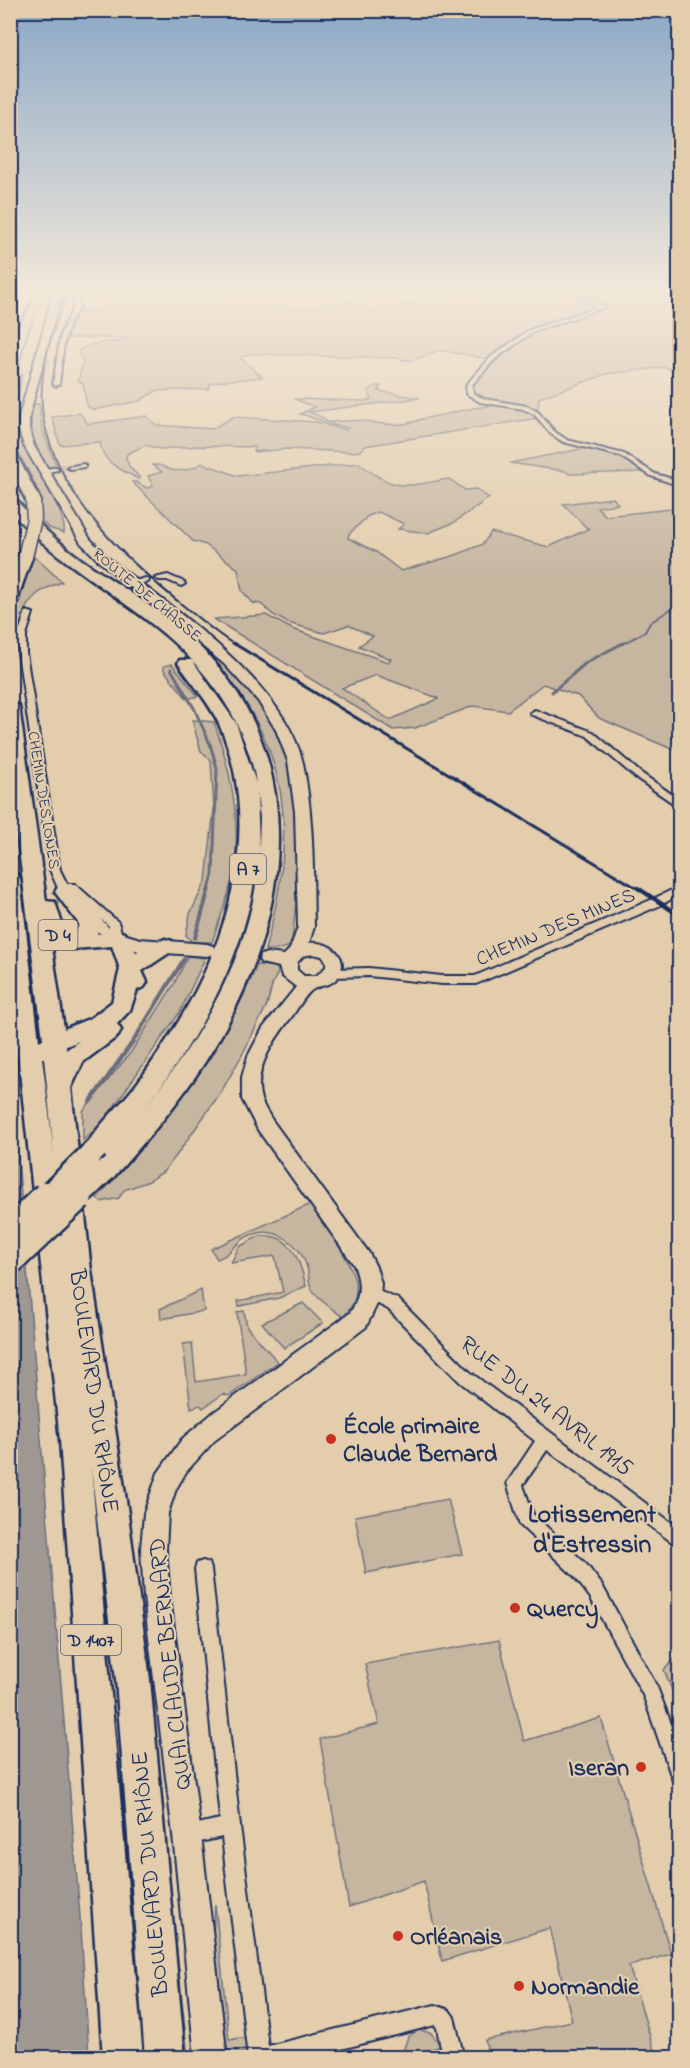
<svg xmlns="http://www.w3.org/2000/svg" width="690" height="2068" viewBox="0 0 690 2068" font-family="'Indie Flower',sans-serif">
	<rect width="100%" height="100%" fill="#e3cdac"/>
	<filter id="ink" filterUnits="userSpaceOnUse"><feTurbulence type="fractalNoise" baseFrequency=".0167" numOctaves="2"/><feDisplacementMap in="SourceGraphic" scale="12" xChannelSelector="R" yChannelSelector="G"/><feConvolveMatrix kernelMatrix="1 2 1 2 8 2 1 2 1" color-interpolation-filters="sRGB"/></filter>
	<g filter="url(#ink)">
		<g fill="#c6b6a0" stroke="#70727f" stroke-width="1.5" fill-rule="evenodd">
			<path d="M110,294H215L203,300L212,303L314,309L318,305L360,300L371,310L412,304L411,302L444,298L457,307L486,304L485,300L510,297L507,294H564L554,295L569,306L594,303L600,306L571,318L533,327L489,359L439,350L411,361L396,358L251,354L240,357L262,377L215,382L210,384L209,389L156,391L139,401L94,410L87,406L83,383L78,381L83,362L78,351C97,340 105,344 126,341V338H65L75,312L102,309Z"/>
			<path d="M582,294H679V375L666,367L607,374L539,398L538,409L517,403L486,400L476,396L473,385C492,364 513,342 538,330C559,320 583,318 605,306Z"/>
			<path d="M16,375H22C19,393 12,418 19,436C28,458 68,513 64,533L49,528L41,520C45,487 23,468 12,439C5,423 12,391 16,375Z"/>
			<path d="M375,386H381L378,391L420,398L310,412L325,419L326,422C338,422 353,419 365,421C382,425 406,427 421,419C456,414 510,391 539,418L365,446L360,451L352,452L288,449L254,452L255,447L199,446L160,449L145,445L127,454L126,458L129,466L140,478L138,479C120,468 103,465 100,442L60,445L52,417L80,413L88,424L147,416L156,425L212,429L233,417L316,422L345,430L348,428C330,426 317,418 300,414L315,407L294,399L365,401L371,399L368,391Z"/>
			<path d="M34,404H39L42,429L57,468L45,466C35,444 27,428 34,404Z"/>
			<path d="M586,448L623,457L645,472L569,474L565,471L510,463Z"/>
			<path d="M202,463L238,476L359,463C396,493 405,486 449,479L465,490L476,489L489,498L453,523L428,533L398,529L404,524L379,512L368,516L349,534L348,538L376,552L401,571L456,555L483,544L491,532L549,547L590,528H587L563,504L613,498L618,504L597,507L606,516L679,508V752L599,718L578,696L543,684L508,711L473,706L415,728L393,730L214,619L266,615L292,629L388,662L391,659L359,646L373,636L348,625L324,633L288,623L272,614L261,604L253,603L242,591L238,569L206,545L193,541L132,482H136L147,488L153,486L148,476L162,472L152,465C164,464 163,468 172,470C181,472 194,469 202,463ZM376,675L438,698V699L390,720L342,688Z"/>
			<path d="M36,558L62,582C42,589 29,596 22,617L17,613L30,560Z"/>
			<path d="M207,652C223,659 232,671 244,684C309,754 303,858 291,946L277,950H265C298,831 292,746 207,652Z"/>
			<path d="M172,664L198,696L187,699L164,670V666Z"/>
			<path d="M192,720L214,722C230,768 240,814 235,862C232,889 220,917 212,942H192L186,935L190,914L206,881L214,809L211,760L201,751Z"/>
			<path d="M188,956L205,958L180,1012L104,1121L83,1140V1111L131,1052L173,986Z"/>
			<path d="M257,965L277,967L278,973L273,982L267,1005L241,1057L221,1092L176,1156L163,1172L149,1181L124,1190L119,1198L101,1202L97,1198C163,1125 219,1057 257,965Z"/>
			<path d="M311,1204C324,1225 355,1263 356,1288C357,1300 350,1309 343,1317C335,1311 316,1298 312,1290C308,1283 309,1274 307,1267C300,1244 278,1227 254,1234C237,1238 232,1255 217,1259L211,1249Z"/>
			<path d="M259,1236C292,1232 300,1261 306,1286L279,1298L239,1306L238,1301L283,1292L275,1256L231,1263L239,1247Z"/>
			<path d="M201,1290L204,1311L161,1319L160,1309Z"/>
			<path d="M303,1303L323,1323L284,1348L262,1323Z"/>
			<path d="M244,1311L247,1327L278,1362L229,1396L223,1394L203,1408L200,1405L191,1408L183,1344L192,1343L196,1382L246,1374L237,1312Z"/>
			<path d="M448,1499L462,1554L366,1573L355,1516Z"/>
			<path d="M499,1640L524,1741L601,1718L671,1954L629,1966L656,2057H489L485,2040L572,2021L550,1928L442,1961L424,1881L349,1907L320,1739L379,1724L365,1664Z"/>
			<path d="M679,1655V1708L664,1670Z"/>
			<path d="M163,1818L188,2057H181L157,1819Z"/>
			<path d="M215,1904L229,2040L246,2037L247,2051L240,2053L238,2051L227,2056L213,1935Z"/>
			<path d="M418,2030L431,2033L441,2046L425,2051L426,2057H418L417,2053L401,2057L408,2037Z"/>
		</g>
		<path fill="#9f9792" stroke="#6a6d7d" stroke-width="1.5" d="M10,1061L81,1929L89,2057H11Z"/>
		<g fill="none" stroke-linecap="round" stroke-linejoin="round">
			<g stroke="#6a6d7d" stroke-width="2">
				<path d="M13,427C17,376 19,340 45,294"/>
				<path d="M620,645L645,632L650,623L680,603"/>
			</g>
			<g stroke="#6a6d7d" stroke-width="3">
				<path d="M171,669L194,708L210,744L217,768L213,874L209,890"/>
				<path d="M552,692L587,662L623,643"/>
			</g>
			<g stroke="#6a6d7d" stroke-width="4">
				<path d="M195,938L209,888"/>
				<path d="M90,1102L134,1040L184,959"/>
			</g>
			<path stroke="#bbad9c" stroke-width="6" stroke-dasharray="6 3" stroke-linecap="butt" d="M44,362H52"/>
			<path stroke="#bbad9c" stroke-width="8" stroke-dasharray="8 4" stroke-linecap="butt" d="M56,469L70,467"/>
			<defs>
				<g id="street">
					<path d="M77,294H82L79,299L80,306L70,323L64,343L59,384L56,386L53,384L61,333L74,306L73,299Z"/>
					<path d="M571,294H578L605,307L533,332L495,359L472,385L473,393L484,399L527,406L538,412L555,432L567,440L624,454L655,474L680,481V486L651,476L620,456L563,442L551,434L534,414L523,409L480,402L467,394L466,385L491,357L529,330L597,307Z"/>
					<path d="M83,464L85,465V467L70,469L67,467Z"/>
					<path d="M56,467L58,468V470L43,473L40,471Z"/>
					<path d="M168,575L184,582L185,584L181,586L167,580H159L155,578Z"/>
					<path d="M145,578L149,580L148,582L133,585L129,583Z"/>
					<path d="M26,611L33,613L26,635V653L60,870L67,884H75L118,922L123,938L117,942L98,932L85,913L90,909L77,898L76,901L72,902L61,895L50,870L18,653V635ZM100,918L109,926V928Z"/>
					<path d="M535,710L593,732L641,773L680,800V808L635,777L587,736L532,715L530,713Z"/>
					<path d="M680,886V894L661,905L476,984H442L369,976L333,977L327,973L333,969L369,968L442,976H475L653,899Z"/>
					<path d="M371,1288L398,1299L470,1372L680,1529V1548L547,1450L523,1485L533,1514L586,1564L602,1585L657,1687L680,1747V1783L673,1781L644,1697L590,1597L574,1576L520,1525L507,1483L535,1441L460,1382L388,1309L366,1298L364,1294L366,1290Z"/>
					<path d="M203,1561L209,1563L211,1569L240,1826L268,2046L435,2005L449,2010L454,2017L464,2058H443L437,2028L435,2025L306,2058H248L222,1837L187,1845L180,1842L177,1835L180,1828L220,1819L195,1569L197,1563Z"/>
				</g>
				<g id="secondary">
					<path d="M53,294H61L29,417V430L34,446L90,539L108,558C171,608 284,681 303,763C314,817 313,873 314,927L309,943C330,940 352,958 337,978C330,987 320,984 312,990C305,995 298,1008 293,1015C276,1037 252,1069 261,1099C263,1106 268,1113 272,1120L369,1253L376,1267L381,1283L380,1298L366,1327L214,1441L186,1472L176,1489L168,1513L166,1549L170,1597L201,1835L227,2058H195L173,1835L144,1597L141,1549L144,1513L158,1473L182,1439L214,1412L350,1313C361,1297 361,1283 354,1265L258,1130L242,1099V1077L248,1056L263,1028L296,987L282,976L279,967L261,963L259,959L261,955L267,953L284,955L290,949L298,927L295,812L288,761L276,730L258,701L224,664L100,562L81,543L24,446L19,430V417ZM313,954L322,956L326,961V967L316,976H304L297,970V963L303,956Z"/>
					<path d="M117,932L140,939L207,944L213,946L215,950L213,954L207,956L139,951L111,942L109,938L111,934Z"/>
				</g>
				<g id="highway">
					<path d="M24,294H34L15,329L10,332V318Z"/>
					<path d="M10,450L16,454L40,500L38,503H28L26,500L10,468Z"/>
					<path d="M10,498L15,499C36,522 57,542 82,560C121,587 164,612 199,646C318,763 288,933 205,1062C178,1104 145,1142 112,1179L103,1182L94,1179L91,1172L102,1156L97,1158L88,1155L85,1148C96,1127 116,1110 131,1091C145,1074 158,1054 170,1035C229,945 264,826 219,724C209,702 191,682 178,663L180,660H192L236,723L256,783C253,760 243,735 232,714C178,617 81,589 10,511ZM257,791L260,818L259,848ZM259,852C256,948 199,1042 140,1113C185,1059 229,984 247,915C253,895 255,873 259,852Z"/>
					<path d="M25,553L32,557L18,597L10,601C10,588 8,557 25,553Z"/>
					<path d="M10,701L19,706L46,901L55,902L63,927L75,935L79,924L55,892L58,887C78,882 92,909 99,924L97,934L117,931L124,933L136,952L165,939L172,941L176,946L172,951L142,971L147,982L144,987L137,990L130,1010L117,1024L121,1030L118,1036L83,1062L71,1088L91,1271L127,1507L150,1680L185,2058H145L116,1680L91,1467L143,2058H103L60,1440L10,980V873L17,874L20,879L39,1041L43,1039L10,779ZM51,941L74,949L112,946L120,969L112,1002L91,1018L64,1029ZM79,1041L66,1050V1046ZM42,1058H44L54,1154Z"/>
				</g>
			</defs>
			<use href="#street" stroke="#1b2f5e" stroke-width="4"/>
			<use href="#secondary" stroke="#1b2f5e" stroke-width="4"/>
			<use href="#highway" stroke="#1b2f5e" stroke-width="5"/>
			<use href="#street" fill="#e3cdac" fill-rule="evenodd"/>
			<use href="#secondary" fill="#e3cdac" fill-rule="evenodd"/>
			<use href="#highway" fill="#e3cdac" fill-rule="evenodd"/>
			<path stroke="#1b2f5e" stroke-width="2" d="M67,294C51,332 35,381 44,422C61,500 125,559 185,607C201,620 217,634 235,645"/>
			<path stroke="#1b2f5e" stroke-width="3" d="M233,643L640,890"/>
			<path stroke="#1b2f5e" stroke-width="4" d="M638,888L680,916"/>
			<defs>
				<path id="highway-bridge-far2" d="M25,557L34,519L33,500"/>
				<g id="highway-bridge-far1">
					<path d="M46,1198L97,1148"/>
					<path d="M76,1198L103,1172"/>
				</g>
				<g id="highway-bridge">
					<path d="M10,1232L47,1196"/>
					<path d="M10,1260L78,1196"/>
				</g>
			</defs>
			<use href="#highway-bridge-far2" stroke="#1b2f5e" stroke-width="17" stroke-linecap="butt"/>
			<use href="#highway-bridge-far1" stroke="#1b2f5e" stroke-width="27" stroke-linecap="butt"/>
			<use href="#highway-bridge" stroke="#1b2f5e" stroke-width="33" stroke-linecap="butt"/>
			<use href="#highway-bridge-far2" stroke="#e3cdac" stroke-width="14"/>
			<use href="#highway-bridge-far1" stroke="#e3cdac" stroke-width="22"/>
			<use href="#highway-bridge" stroke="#e3cdac" stroke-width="28"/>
		</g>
	</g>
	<linearGradient id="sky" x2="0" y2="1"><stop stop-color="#8ba8c6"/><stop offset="0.5" stop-color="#f2e8da"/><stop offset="1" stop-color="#f2e8da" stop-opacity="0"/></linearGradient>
	<rect width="690" height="583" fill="url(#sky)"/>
	<g fill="#c8321e" stroke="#e3cdac" stroke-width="2">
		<circle cx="331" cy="1439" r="6"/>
		<circle cx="515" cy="1608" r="6"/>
		<circle cx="641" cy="1767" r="6"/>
		<circle cx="398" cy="1936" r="6"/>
		<circle cx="519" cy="1986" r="6"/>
	</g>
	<g text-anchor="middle" stroke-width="4.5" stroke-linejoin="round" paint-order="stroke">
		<g font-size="16" fill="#1b2f5e" stroke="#e3cdac">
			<text transform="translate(148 594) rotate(40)" y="6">ROUTE DE CHASSE</text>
			<text transform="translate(45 800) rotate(81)" y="6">CHEMIN DES LONES</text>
		</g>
		<g fill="#e3cdac" stroke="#575e75" stroke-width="1.5">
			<rect x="230" y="854" width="36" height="30" rx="4.5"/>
			<rect x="38.5" y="920" width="39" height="30" rx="4.5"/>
			<rect x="61" y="1625" width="60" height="30" rx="4.5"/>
		</g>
		<g font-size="18" font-weight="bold" fill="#1b2f5e">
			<text x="248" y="875">A 7</text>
			<text x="58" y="941">D 4</text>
			<text x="91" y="1646">D 1407</text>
		</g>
		<g font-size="20" fill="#1b2f5e" stroke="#e3cdac">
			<text transform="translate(555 926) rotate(-23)" y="7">CHEMIN DES MINES</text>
		</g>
		<g font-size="24" fill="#1b2f5e" stroke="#e3cdac">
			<text transform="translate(95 1391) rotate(82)" y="8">BOULEVARD DU RHÔNE</text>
			<text transform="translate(547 1405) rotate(38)" y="8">RUE DU 24 AVRIL 1915</text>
			<text transform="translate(169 1664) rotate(-96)" y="8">QUAI CLAUDE BERNARD</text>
			<text transform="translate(149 1874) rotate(-95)" y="8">BOULEVARD DU RHÔNE</text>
		</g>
		<g font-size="24" font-weight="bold" fill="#1b2f5e" stroke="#e3cdac" text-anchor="start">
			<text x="343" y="1433">École primaire<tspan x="343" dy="28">Claude Bernard</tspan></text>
			<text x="527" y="1616">Quercy</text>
			<text x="629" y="1775" text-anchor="end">Iseran</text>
			<text x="410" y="1944">Orléanais</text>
			<text x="531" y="1994">Normandie</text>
		</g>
		<g font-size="26" font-weight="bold" fill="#1b2f5e" stroke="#e3cdac">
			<text x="592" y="1522">Lotissement<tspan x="592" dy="30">d'Estressin</tspan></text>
		</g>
	</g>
	<rect width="690" height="2068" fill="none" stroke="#e3cdac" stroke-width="36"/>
	<rect x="18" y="18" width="654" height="2032" fill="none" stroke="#1b2f5e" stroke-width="2" filter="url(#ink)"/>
</svg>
